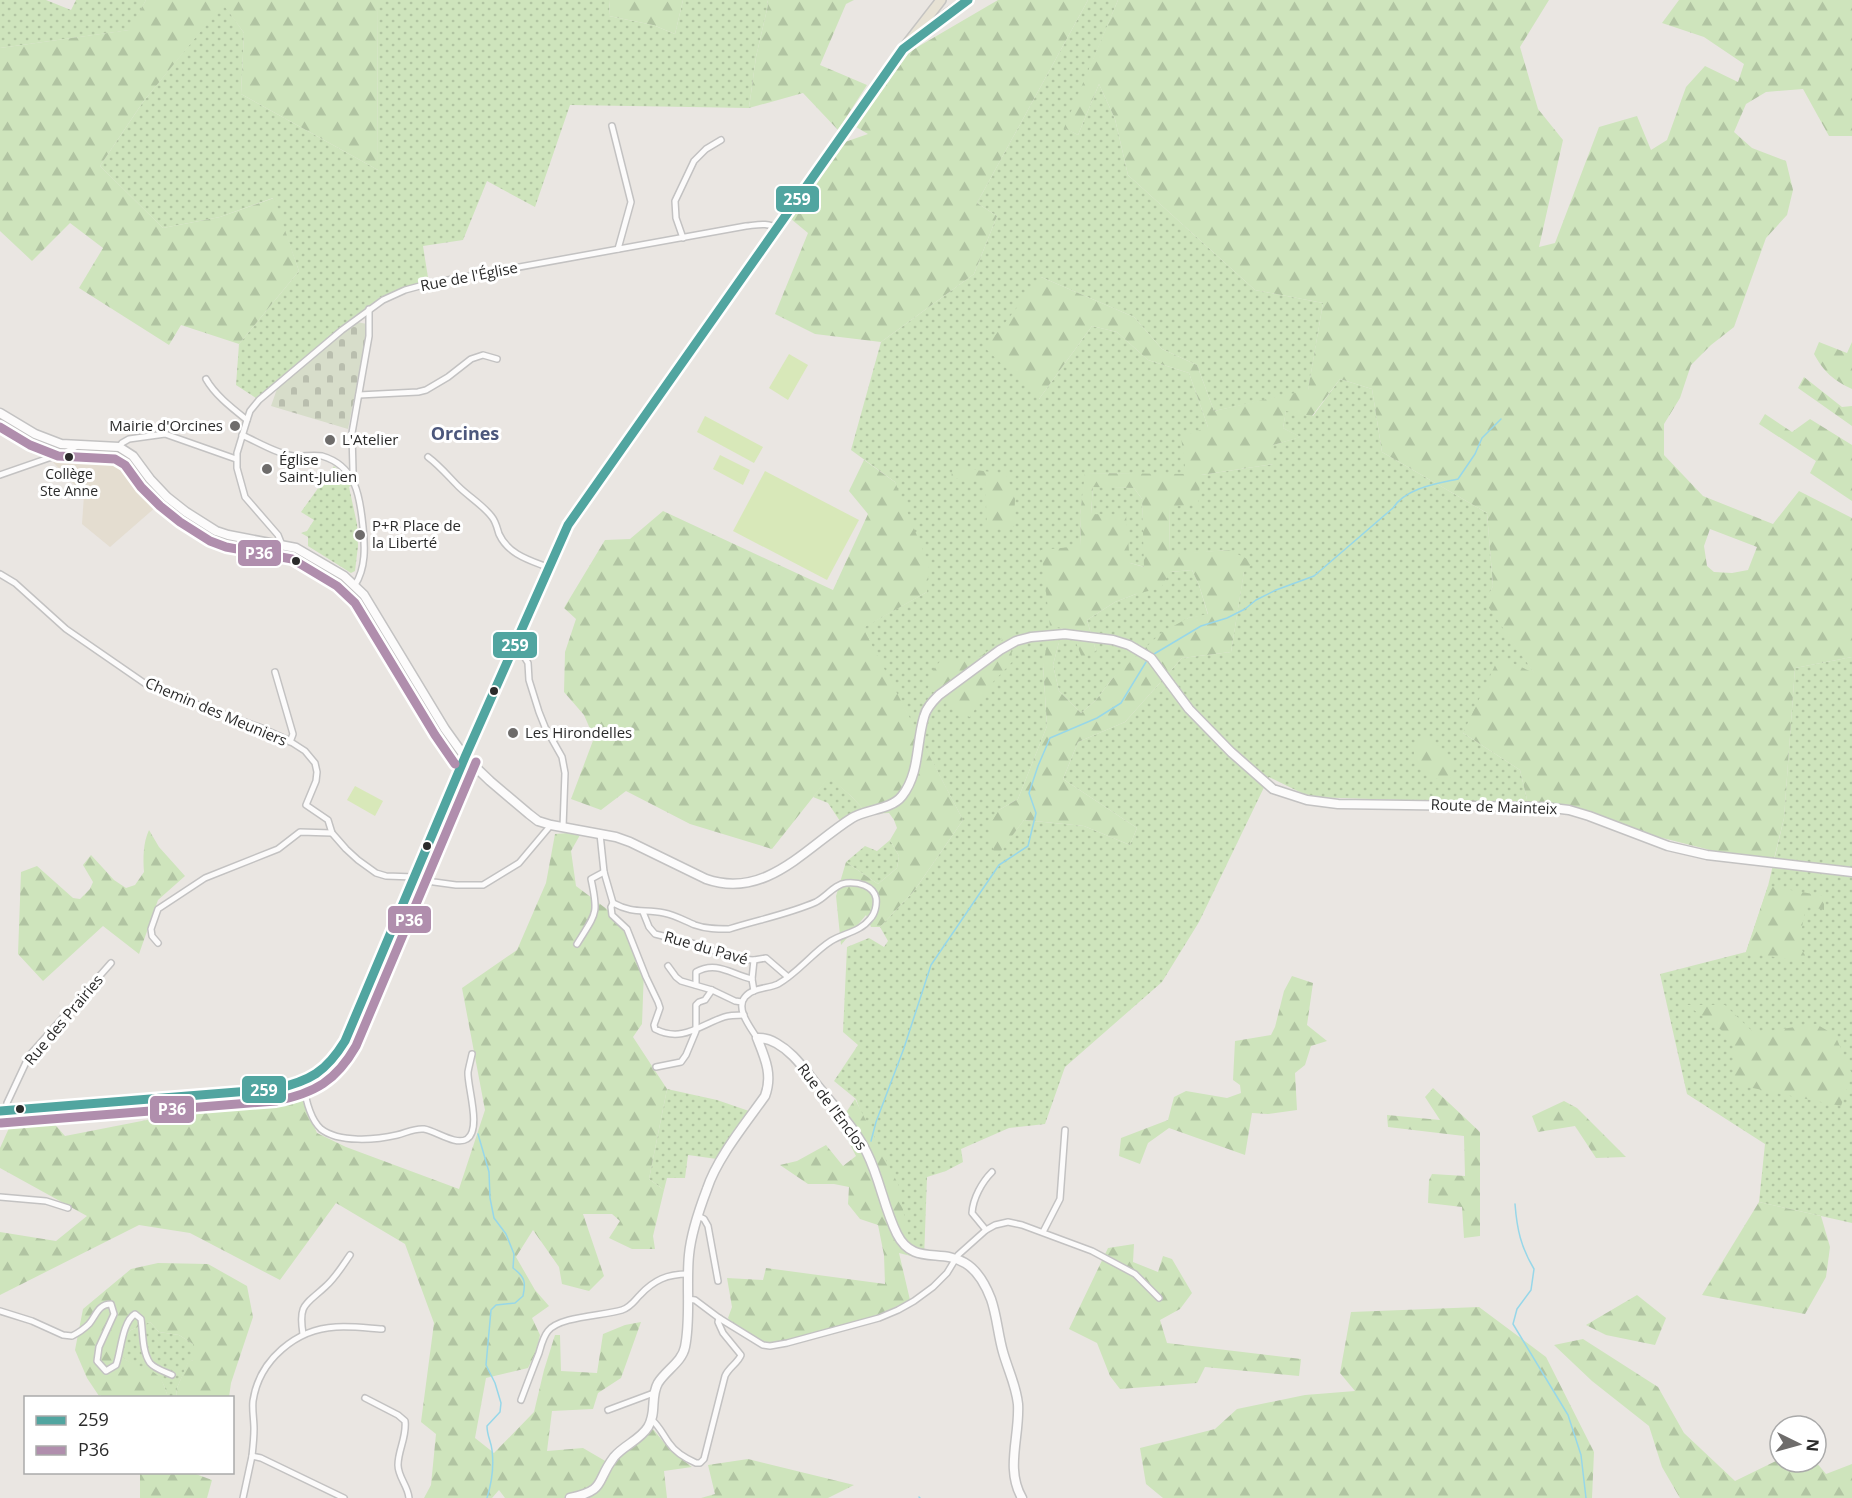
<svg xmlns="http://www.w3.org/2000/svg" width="1852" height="1498" viewBox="0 0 1852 1498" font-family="'Open Sans',sans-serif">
	<defs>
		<pattern id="grass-dots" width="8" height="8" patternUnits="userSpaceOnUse" patternTransform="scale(1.5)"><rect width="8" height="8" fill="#cee4bc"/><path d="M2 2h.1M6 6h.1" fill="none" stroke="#b1c4a2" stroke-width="1.8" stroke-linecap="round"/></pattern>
		<pattern id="forest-firs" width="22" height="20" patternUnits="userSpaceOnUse" patternTransform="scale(1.5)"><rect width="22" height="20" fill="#cee4bc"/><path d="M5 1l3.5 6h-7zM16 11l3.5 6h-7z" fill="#b1c4a2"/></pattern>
		<pattern id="cemetery-stones" width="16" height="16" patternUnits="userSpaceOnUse" patternTransform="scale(1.5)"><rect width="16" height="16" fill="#d7ddca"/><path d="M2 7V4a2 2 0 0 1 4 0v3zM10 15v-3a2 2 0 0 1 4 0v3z" fill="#b9beae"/></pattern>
	</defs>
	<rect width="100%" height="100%" fill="#eae6e2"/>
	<path fill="#e4ddd0" d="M93,449L110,450L126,457L148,485L165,499L110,547L82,524L84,495L53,462Z"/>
	<g fill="url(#grass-dots)">
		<path d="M0,0H46L71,10L76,0H146L130,30L0,48Z"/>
		<path d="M377,0H610L609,16L653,25L675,34L683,0H767L768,5L756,57L749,108L570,105L535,207L487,181L463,240L423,246L429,284L383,300L259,400L236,385L239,344L299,271L273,198L220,217L163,228L100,166L143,102L223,3L244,33L241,94L378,170Z"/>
		<path d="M1088,0H1118L1065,128L1078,135L1099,84L1115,119L1128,175L1255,290L1323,303L1308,391L1214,411L1197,365L1162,349L1134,317L1041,277L1039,399L1092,326L1117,332L1148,360L1189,373L1208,427L1186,475L1086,473L1080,515L1081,546L1060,627L1076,641L1096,651L1087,620L1115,602L1136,594L1170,572L1192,570L1199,585L1208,615L1188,618L1112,679L1096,700L1081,713L1059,691L1053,665L1059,642L1043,665L1047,726L1018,799L999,810L995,858L1024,820L1084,826L1130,845L1137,828L1063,779L1078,742L1125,722L1182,658L1231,652L1244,571L1229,550L1170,555L1169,507L1201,475L1273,464V445L1300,437L1283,428L1286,410L1313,416L1340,379L1372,389L1382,452L1487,513L1493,586L1486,602L1535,674L1463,733L1520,770L1528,804L1310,797L1269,777L1199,922L1162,982L1065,1067L1045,1124L1009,1128L961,1149L963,1162L946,1171L927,1177L924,1259L907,1255L910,1245L856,1099L834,1081L858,1045L843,1032L847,947L869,938L884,947L888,941L880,927L914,891L963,820L862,628L927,592L895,482L851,450L881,342L974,274L997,216L977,203Z"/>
		<path d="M334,466L353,485L349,487L357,524L358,546L355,571L351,573L308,546V537L301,533L307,531L314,520L301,512Z"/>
		<path d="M1093,486L1134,488L1142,499L1145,567L1130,563L1091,514Z"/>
		<path d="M1852,657V1223L1759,1202L1765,1144L1687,1094L1660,974L1746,952L1768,886L1784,818L1795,668Z"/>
		<path d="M829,776L851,796L868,814L840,821L828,803L813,797Z"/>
		<path d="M890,840L899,856L897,868L878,884L846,862L865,846L877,851Z"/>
		<path d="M667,1089L717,1100L749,1111L717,1159L688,1155L685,1178H667L664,1190L649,1179Z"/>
		<path d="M150,1322L159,1332L179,1335L193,1344V1360L188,1363L177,1388L176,1397H168C166,1392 164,1383 160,1379C145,1364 128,1369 116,1349L131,1330Z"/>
	</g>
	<g fill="url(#forest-firs)" fill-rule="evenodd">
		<path d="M146,0H377L378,170L241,94L244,33L223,4L143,102L100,166L163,228L220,217L274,198L299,271L239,344L181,325L169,345L79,288L103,248L70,223L32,261L0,231V48L129,30Z"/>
		<path d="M610,0H683L675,34L653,25L609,16Z"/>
		<path d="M767,0H854L846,4L820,65L867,85L838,130L803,93L749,108L756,57L768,5Z"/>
		<path d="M998,0H1088L977,203L997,216L974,274L881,342L815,334L775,314L808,233L791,219L845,142L868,134L856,127L909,52Z"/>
		<path d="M1118,0H1549L1520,47L1538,109L1563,140L1539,247L1555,243L1599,127L1637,116L1651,150L1667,140L1686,87L1705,66L1738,82L1744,64L1704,37L1662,23L1679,0H1852V136H1829L1803,89L1766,92L1746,104L1734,132L1752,148L1786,161L1793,190L1787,215L1766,238L1734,327L1711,345L1691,365L1680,398L1664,424V455L1703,496L1773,524L1799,491L1852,518V657L1795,668L1784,818L1774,859L1714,851L1528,804L1520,770L1463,733L1499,657L1534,673L1485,602L1493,586L1487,513L1382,452L1372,389L1340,379L1312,416L1286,411L1283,428L1301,437L1273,445V464L1201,475L1198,504L1169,507L1170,554L1229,550L1254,562L1244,572L1231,652L1182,658L1125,722L1078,742L1063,779L1137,828L1130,845L1084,826L1024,820L995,859L989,826L999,810L1018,799L1047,726L1043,665L1048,639L1059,642L1053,665L1059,691L1081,713L1096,700L1112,679L1161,633L1188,618L1208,614L1199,585L1192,570L1170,572L1161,588L1136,594L1115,602L1087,620L1096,651L1082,658C1076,641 1071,627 1050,626L1041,550L1081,546L1080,515L1085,473L1186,474L1181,437L1208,427L1189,373L1148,360L1117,332L1092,326L1039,399L985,348L1041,277L1134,317L1162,349L1197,365L1214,411L1308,390L1323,303L1255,290L1128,175L1115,119L1099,84L1078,135L1064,128ZM1093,487L1134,488L1142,499L1144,567L1130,563L1126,515L1091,514ZM1710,529L1757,547L1748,570L1732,573L1714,572L1707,566L1704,546Z"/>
		<path d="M1819,342L1847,353L1852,342V389C1833,380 1824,372 1814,354Z"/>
		<path d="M1804,377L1842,407L1852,406V426L1798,388Z"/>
		<path d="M1765,414L1792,432L1810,419L1852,445V501L1810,473L1816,461L1759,424Z"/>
		<path d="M864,460L895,482L929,565L927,592L863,628L963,820L914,891L880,927H871L866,915L841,945L836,896L846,862L878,884L897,868L899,856L890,840L897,828L894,820L889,813L868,814L851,796L829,777L772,849L690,824L626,791L601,810L571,799L594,738L584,715L564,692L565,652L576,619L564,608L605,540L630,539L663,511L833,590L868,514L849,491Z"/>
		<path d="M953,467L1006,474L1015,499L1014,527L987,528L985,480L951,478Z"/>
		<path d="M1000,629L1011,631L1012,662L993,682L970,717L957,712L946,699L928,689L933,670L941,660L977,659L1002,640Z"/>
		<path d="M1424,733L1456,762L1449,783L1430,776L1414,763V748Z"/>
		<path d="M149,830L159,847L185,876L158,900L139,954L103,926L43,981L18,954L21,872L37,866L73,898L80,899L90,889L93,882L83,865L91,855L114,880L126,888L135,885L144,872C143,858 143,843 149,830Z"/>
		<path d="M568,833L580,835L571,851L576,886L628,925L644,970L642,1024L633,1037L667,1089L649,1179L664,1190L653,1236L655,1249H632L609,1238L620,1221L612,1214H583L604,1276L589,1291L562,1284L559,1267L533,1230L516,1257L535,1290L549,1306L532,1318L540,1335L536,1352L528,1368L486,1378L475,1438L494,1453L534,1412L544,1370L555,1335H560L561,1371L597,1373L603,1334L625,1325L641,1322L621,1378L598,1393L593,1409L552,1411L547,1451L583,1448L607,1462L644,1439L653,1429L670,1450L692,1467L664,1471L667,1498H505L499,1490L492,1498H424L431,1485L436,1434L421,1422L434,1323L405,1244L336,1203L280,1280L190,1233L139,1225L0,1295V1232L56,1241L87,1216L0,1168V1148L9,1128L51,1120L65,1136L157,1118L167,1107L300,1095L317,1133L346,1147L459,1189L485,1110L462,988L517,950L546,883L555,834Z"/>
		<path d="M1768,886L1824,896V910L1806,905L1799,944L1809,963L1746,952Z"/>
		<path d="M1292,976L1313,983L1307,1025L1327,1041L1311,1046L1305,1065L1295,1073L1297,1110L1268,1114L1252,1113L1245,1155L1169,1128L1148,1143L1140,1164L1119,1156L1121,1138L1168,1120L1174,1097L1186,1091L1227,1098L1241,1093L1240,1085L1233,1080L1235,1041L1271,1035L1275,1027L1284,991Z"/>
		<path d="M1686,1005H1725L1754,1033L1816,1024L1835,1035L1852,1074L1841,1106L1733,1084L1734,1043L1715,1024Z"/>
		<path d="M1433,1088L1480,1132V1236L1464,1238L1462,1207L1428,1203L1429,1180L1432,1174L1465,1176L1464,1136L1388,1127L1387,1115L1440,1120L1425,1097Z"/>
		<path d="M855,1099L898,1184L910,1245L907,1255L899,1253L910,1300L876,1316L785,1342L764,1343L732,1324L728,1318L732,1307L727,1278L763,1280L766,1268L885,1284L884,1255L878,1225L860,1219L848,1204L849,1187L834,1184H808L780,1165L797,1161L826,1145L843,1166L856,1156L839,1123Z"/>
		<path d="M1564,1101L1577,1108L1626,1157L1596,1158L1575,1126L1538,1132L1532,1116Z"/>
		<path d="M1759,1202L1821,1216L1830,1247L1826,1277L1805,1314L1702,1295Z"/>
		<path d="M1134,1244L1133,1262L1158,1272L1163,1256L1172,1259L1192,1293L1180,1309L1160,1320L1167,1343L1301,1359L1299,1376L1205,1367L1197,1383L1120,1389L1110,1376L1097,1343L1069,1329L1108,1248Z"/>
		<path d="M158,1263L208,1264L247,1286L253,1317L231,1383L229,1397H176L177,1388L188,1362L193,1360V1344L179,1335L159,1332L150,1322L131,1330L116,1349C129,1370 147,1362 161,1379C164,1384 166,1392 168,1397L102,1398L101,1395L99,1396L87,1378L75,1350L83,1309L131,1269Z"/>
		<path d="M1637,1295L1666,1318L1655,1345L1606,1335L1586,1325Z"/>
		<path d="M1479,1307L1546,1357L1594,1452L1592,1498H1163L1146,1484L1140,1448L1215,1429L1237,1409L1305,1395L1355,1391L1340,1373L1351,1312Z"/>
		<path d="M1583,1339L1658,1387L1684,1433L1735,1481L1780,1459V1462H1816L1826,1474L1852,1464V1498H1680L1662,1467L1649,1426L1592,1381L1554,1345Z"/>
		<path d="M748,1459L854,1485L828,1498H701L715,1494L708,1465Z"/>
		<path d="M140,1473H193L212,1480L207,1498H140Z"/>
	</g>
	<path fill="url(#cemetery-stones)" d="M357,322L367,324V335L348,429L271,406L278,386Z"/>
	<g fill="#d8e8b9">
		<path d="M789,354L808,365L788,400L769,388Z"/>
		<path d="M705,416L763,447L754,463L697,432Z"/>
		<path d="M720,455L750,470L743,485L713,469Z"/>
		<path d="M765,471L859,520L827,580L733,531Z"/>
		<path d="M355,786L383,801L375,816L347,800Z"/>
	</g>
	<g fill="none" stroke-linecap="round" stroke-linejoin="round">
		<g stroke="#97d7e9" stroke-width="1.5">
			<path d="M1154,654L1201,626L1227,618L1245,609L1256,600L1276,590L1314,576L1393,508C1406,488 1435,484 1458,479L1475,454L1482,438L1501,419"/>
			<path d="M478,1134L489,1172L490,1198L494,1218L506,1234L514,1254L513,1268C525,1277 526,1282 523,1296L515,1303L496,1305L491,1310L486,1365L495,1383L501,1403L500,1412L487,1426C487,1436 491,1441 492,1450C494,1466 492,1482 487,1498"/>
			<path d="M871,1141L876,1122L904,1048L931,965L999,865L1028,846L1036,813L1029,793L1038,766L1050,738L1097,718L1121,703L1146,662"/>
			<path d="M1515,1204C1517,1230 1521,1247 1534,1269L1531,1290L1517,1309L1513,1324L1568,1415L1581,1455L1586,1498"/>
			<path d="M919,1497L920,1498"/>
		</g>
		<defs>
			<g id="street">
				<path d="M612,126L631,202L618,249"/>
				<path d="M683,238L676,218L675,201L694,161L706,149L721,140"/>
				<path d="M206,379C215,395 232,408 247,420"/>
				<path d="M359,395L418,392L426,390L448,377L471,359L483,355L497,359"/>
				<path d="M242,435C258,442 277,454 294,456C303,457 312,454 322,456C356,466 360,496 363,527C365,546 366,568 355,585"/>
				<path d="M119,447L122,443L129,439L165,434L236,459"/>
				<path d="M428,457C440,466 448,476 458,486C469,497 483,505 492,517C496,522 497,528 499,534C508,554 529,560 547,567"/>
				<path d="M0,475L66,452L79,445"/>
				<path d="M351,475L353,471L352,433L369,336V309"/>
				<path d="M282,545L278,535L245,497L237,468V453L247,420L250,411L259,400L342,330L383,300L405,290L431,283L746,226C757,225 768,222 778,229"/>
				<path d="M0,574L15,583L66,629L150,687L259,727L288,740L305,751L315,763L317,772L316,781L306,805L328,820L332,833L346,849L358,860L376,873L386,876L414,877L434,882L456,885H483L519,863L551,825"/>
				<path d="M515,642L528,663L529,680L539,712L545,727L562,757L565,773L563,827"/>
				<path d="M275,672L293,734L290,742"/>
				<path d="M600,834L604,872L613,903C633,914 644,909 664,913C675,915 685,921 695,925C706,929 717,929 729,929C757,920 789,914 816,902C826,897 835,884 846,883C858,882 873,885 876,898C877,905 875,914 870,919C860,932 844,933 831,941C812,953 798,973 778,984C768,989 753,987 745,997C735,1009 751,1028 757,1038"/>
				<path d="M613,903L611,907L612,915L627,929L646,977L658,1002L660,1008L654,1025L655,1029C682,1043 700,1025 724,1017C730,1015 737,1015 744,1015"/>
				<path d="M643,912L649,927L655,934L695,944L738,959L754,960L766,958L788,977"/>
				<path d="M158,943L152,936L151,929L158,909L205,878L278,849L300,832L332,833"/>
				<path d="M577,944C596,913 599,915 591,879L604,872"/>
				<path d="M754,960L752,979L754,991"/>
				<path d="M668,966L676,977L681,981L712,990L735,1001L742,1002"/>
				<path d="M696,985V972C717,960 732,975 752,979"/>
				<path d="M656,1067L681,1062L686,1055L696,1031V1005L699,1002L705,1000L712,990"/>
				<path d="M303,1082C305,1096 310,1119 321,1129C339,1143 376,1140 397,1135C406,1133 414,1128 424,1129C436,1131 456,1146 467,1139C482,1129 467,1086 468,1072C469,1066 471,1059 472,1054"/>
				<path d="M6,1110L7,1103L29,1056L111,963"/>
				<path d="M0,1197L46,1201L68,1208"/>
				<path d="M698,1216L704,1219L708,1226L718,1281"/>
				<path d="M986,1230L972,1213C973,1198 982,1182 992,1172"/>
				<path d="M1043,1232L1060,1199L1065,1130"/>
				<path d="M687,1299L695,1300L719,1318L763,1345L770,1346L787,1343L879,1318L898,1310L914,1301L933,1287L947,1273L958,1255L986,1230L995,1225L1008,1222L1022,1225L1092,1251L1135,1274L1159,1298"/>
				<path d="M0,1311L32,1321L63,1335L72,1336C78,1333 84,1329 89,1324C96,1316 98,1304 111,1304L114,1314L99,1347L97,1361L106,1371L116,1365C121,1352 122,1322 135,1314L141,1319C143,1332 142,1352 150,1363C155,1369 166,1372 172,1375"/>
				<path d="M303,1334C298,1303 306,1305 326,1286C336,1277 343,1265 350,1255"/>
				<path d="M365,1398L398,1415L405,1421C407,1437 398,1450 398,1465C398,1477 408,1486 409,1498"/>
				<path d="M521,1400C527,1384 533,1368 539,1353C541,1346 543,1337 548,1331C560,1316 603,1316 622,1310C631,1307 634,1301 640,1295C654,1280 667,1274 688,1274"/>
				<path d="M608,1410L651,1394H655"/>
				<path d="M652,1420C660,1427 663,1435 669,1443C675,1452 687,1459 696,1463H700L704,1459L725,1376C729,1367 738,1363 741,1355L723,1333L718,1322L719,1318"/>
				<path d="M243,1498L252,1456"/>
				<path d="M344,1498L261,1458L252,1456C253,1447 254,1438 254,1429C254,1419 252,1410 253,1401C259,1360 296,1329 336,1327C351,1326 367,1328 382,1329"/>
			</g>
			<g id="secondary">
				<path d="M0,413L35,434L61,444L119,447L133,456L150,479L167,497L186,512L216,531L228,535L296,548L344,576L364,595L445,729L465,757L490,781L529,814L538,821L551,825L616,837L630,842L706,879C766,900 806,847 852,818C866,809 891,810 902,796C920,773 916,743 924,717C926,708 933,701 939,695L1000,650L1016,641L1031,637L1065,634L1113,640L1129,645L1151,658L1189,709L1231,752L1273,789L1307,800L1338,804L1544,807L1569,810L1589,816L1668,846L1707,855L1852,872"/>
				<path d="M570,1498C607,1490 595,1482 614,1457C624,1445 640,1440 648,1427C657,1413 650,1397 658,1383C666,1370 682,1362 685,1347C691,1318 686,1284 689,1255C691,1233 699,1210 707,1189C717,1158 746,1123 765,1096C773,1075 765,1058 757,1038C770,1037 784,1047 793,1056C803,1066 812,1079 822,1091C838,1111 856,1130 867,1153C880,1179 884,1208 897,1234C913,1266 941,1248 965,1263C977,1270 986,1286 991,1299C997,1316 998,1335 1003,1352C1008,1370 1016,1385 1018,1404C1020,1436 1005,1469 1022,1498"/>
			</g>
			<g id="primary">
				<path d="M914,40L950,12L968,0"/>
				<path d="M0,1111L275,1089C311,1082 327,1074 345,1041L465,757L568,525L903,49L941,0"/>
			</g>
		</defs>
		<use href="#street" stroke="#c3c2c2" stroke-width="8"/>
		<use href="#secondary" stroke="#c3c2c2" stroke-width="11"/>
		<use href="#primary" stroke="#c5c4c2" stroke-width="12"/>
		<use href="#street" stroke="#fcfbfb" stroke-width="5"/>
		<use href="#secondary" stroke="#fcfbfb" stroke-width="8"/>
		<use href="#primary" stroke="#e7e2d4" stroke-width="9"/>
		<defs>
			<path id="bus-1" d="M0,1111L275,1089C310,1081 326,1072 345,1041L465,757L568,525L903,49L968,0"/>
			<g id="bus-2">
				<path d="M0,427L30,445L58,456L115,459L125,465L141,487L160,506L180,522L210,541L226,547L292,559L337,586L355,603L435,735L455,764"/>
				<path d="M1,1123L276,1101C315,1093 336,1081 356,1046L476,762"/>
			</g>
		</defs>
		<use href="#bus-1" stroke="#fff" stroke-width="14"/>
		<use href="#bus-2" stroke="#fff" stroke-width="14"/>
		<use href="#bus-1" stroke="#51a5a0" stroke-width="9"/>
		<use href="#bus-2" stroke="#b08ead" stroke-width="9"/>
	</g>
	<g fill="#6e6c6b" stroke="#fff" stroke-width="2">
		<circle cx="235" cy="426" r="6"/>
		<circle cx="330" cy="440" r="6"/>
		<circle cx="267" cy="469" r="6"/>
		<circle cx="360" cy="535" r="6"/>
		<circle cx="513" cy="733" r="6"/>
	</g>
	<g fill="#2b2b2b" stroke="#fff" stroke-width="2">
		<circle cx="69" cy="457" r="5"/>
		<circle cx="296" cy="561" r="5"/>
		<circle cx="494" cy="691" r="5"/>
		<circle cx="427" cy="846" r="5"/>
		<circle cx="20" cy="1109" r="5"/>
	</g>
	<g text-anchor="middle" stroke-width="6" stroke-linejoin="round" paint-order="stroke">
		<g font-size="14" fill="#2b2b2b" stroke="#fff">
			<text x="69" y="479">Collège<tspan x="69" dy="17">Ste Anne</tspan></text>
		</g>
		<g font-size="15" fill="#2b2b2b" stroke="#fff">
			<text transform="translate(469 277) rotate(-11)" y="5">Rue de l'Église</text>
			<text transform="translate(216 712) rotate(23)" y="5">Chemin des Meuniers</text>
			<text transform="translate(1494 807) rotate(2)" y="5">Route de Mainteix</text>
			<text transform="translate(706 948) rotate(16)" y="5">Rue du Pavé</text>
			<text transform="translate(64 1020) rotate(-50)" y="5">Rue des Prairies</text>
			<text transform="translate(832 1107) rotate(53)" y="5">Rue de l'Enclos</text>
		</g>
		<g font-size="15" fill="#2b2b2b" stroke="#fff" text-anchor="start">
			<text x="223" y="431" text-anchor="end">Mairie d'Orcines</text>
			<text x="342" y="445">L'Atelier</text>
			<text x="279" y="465">Église<tspan x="279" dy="17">Saint-Julien</tspan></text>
			<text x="372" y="531">P+R Place de<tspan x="372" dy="17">la Liberté</tspan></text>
			<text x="525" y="738">Les Hirondelles</text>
		</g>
		<g font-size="18" font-weight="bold" fill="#4c577c" stroke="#fff">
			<text x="465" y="440">Orcines</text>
		</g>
	</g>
	<g stroke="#fff" stroke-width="2">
		<rect x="775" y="185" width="45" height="28" rx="6" fill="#51a5a0"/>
		<rect x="237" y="539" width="45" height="28" rx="6" fill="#b08ead"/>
		<rect x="492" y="631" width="46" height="28" rx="6" fill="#51a5a0"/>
		<rect x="387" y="905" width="45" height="29" rx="6" fill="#b08ead"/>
		<rect x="241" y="1075" width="46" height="29" rx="6" fill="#51a5a0"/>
		<rect x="149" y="1095" width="46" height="29" rx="6" fill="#b08ead"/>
	</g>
	<g font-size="16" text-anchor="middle" font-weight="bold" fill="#fff">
		<text x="797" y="205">259</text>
		<text x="259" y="559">P36</text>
		<text x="515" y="651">259</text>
		<text x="409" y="926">P36</text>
		<text x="264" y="1096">259</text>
		<text x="172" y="1115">P36</text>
	</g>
	<rect x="24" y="1396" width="210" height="78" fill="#ffffff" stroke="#aaaaaa" stroke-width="1.5"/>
	<rect x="36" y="1416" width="30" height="9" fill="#51a5a0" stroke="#aaaaaa" stroke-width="1.5"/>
	<text x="78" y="1426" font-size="18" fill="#2b2b2b">259</text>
	<rect x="36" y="1446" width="30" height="9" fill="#b08ead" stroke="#aaaaaa" stroke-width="1.5"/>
	<text x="78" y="1456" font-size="18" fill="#2b2b2b">P36</text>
	<g transform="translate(1798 1444) rotate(95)"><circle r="28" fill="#ffffff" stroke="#aaaaaa" stroke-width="1.5"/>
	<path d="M0-4.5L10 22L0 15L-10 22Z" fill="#6e6c6b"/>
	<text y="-9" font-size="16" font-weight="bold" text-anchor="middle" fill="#2b2b2b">N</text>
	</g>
</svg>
